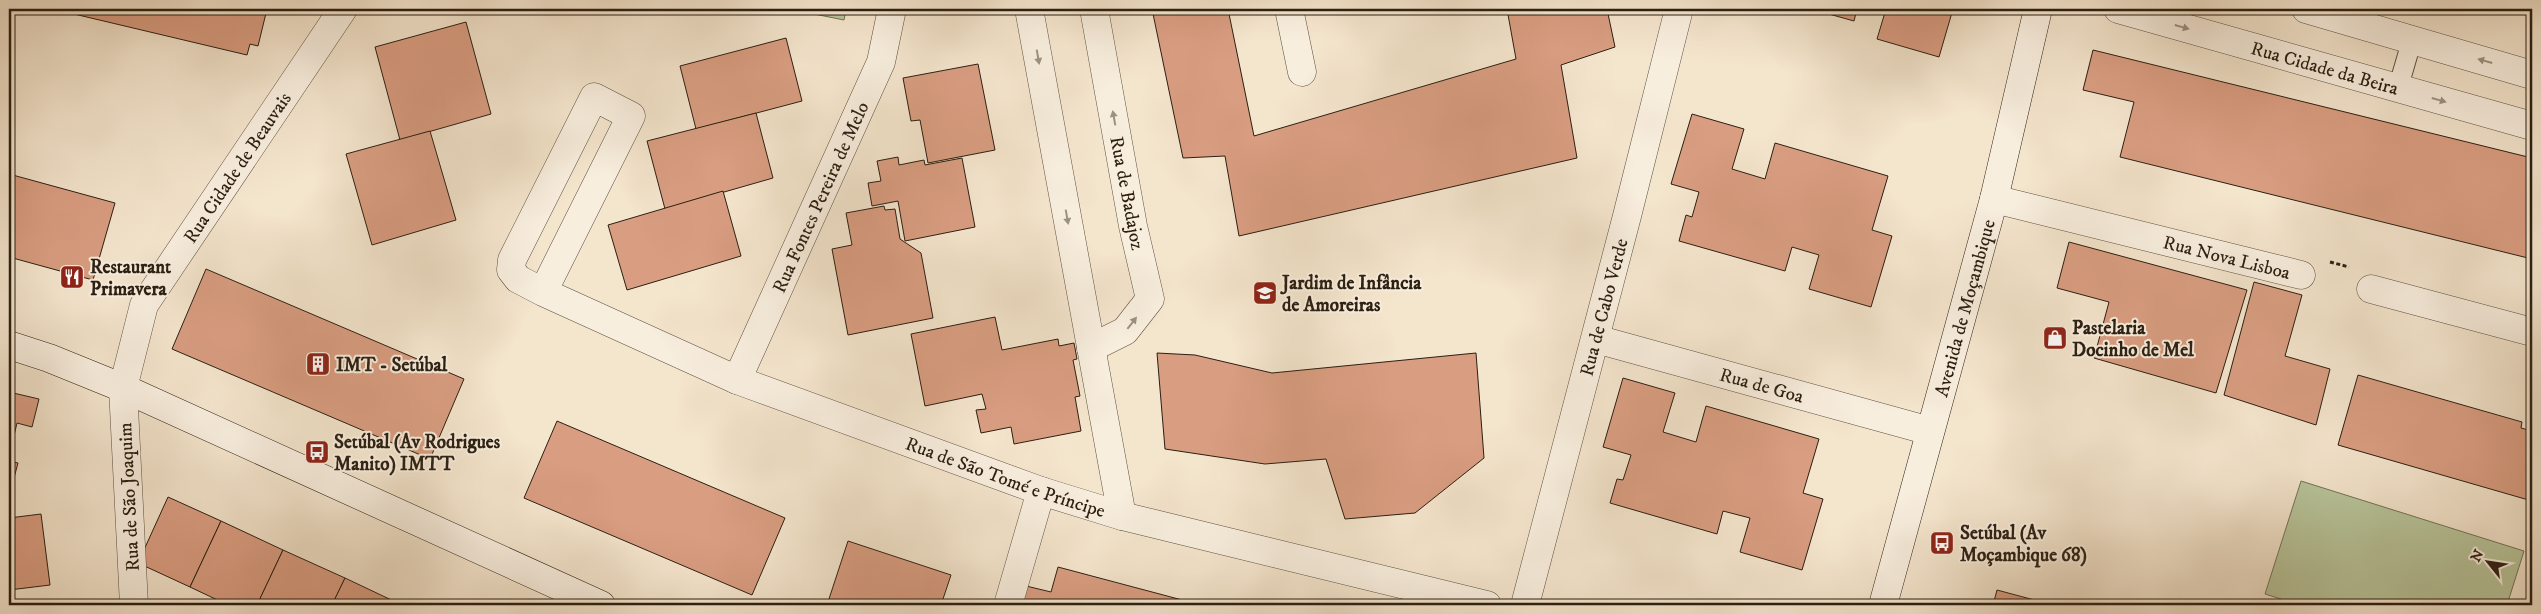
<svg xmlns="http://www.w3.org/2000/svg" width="2541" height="614" viewBox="0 0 2541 614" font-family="'IM FELL DW Pica',serif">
	<rect width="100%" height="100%" fill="#f4e5cd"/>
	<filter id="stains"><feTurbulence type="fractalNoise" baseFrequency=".004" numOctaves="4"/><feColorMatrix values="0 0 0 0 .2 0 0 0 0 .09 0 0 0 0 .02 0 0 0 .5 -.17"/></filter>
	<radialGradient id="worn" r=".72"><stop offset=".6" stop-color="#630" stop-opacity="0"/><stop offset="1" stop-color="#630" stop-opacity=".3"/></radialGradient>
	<g fill="#b8c59b" stroke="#727256">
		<path d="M789,9H846L844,20Z"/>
		<path d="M2301,481L2524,551L2507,605H2300L2265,594Z"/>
	</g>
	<g fill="#d99d81" stroke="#2b1f12">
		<path d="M53,9H267L258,46L250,44L247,55Z"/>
		<path d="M1152,9H1228L1254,136L1516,59L1507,9H1607L1615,47L1561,65L1577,158L1239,236L1225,156L1183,158Z"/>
		<path d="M1811,9H1857L1854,21Z"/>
		<path d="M1886,9H1953L1939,57L1877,39Z"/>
		<path d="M466,22L491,114L400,140L375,47Z"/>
		<path d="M786,38L802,101L696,129L680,66Z"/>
		<path d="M2093,50L2532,158V259L2120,157L2134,102L2083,90Z"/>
		<path d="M978,64L995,150L928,163L920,120L911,121L903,78Z"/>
		<path d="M756,113L773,178L665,209L647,141Z"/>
		<path d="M1692,114L1744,129L1732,169L1765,179L1775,143L1888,176L1872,230L1892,236L1871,307L1809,289L1819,255L1792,247L1785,271L1679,241L1686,215L1692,217L1699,192L1671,184Z"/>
		<path d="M430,131L456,220L372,245L346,154Z"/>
		<path d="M898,157L899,165L924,160L925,165L962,158L975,227L905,241L898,201L872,206L868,183L881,181L877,161Z"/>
		<path d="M9,174L115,203L93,280L9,257Z"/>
		<path d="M723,191L741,256L627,290L608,225Z"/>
		<path d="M884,206L885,210L895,209L900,239L921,253L933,318L848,335L832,249L852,245L846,213Z"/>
		<path d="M2069,242L2247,290L2216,393L2094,358L2109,302L2057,288Z"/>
		<path d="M206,269L464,379L430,459L172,349Z"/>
		<path d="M2254,282L2302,295L2285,356L2330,369L2316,425L2224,395Z"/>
		<path d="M995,317L1002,350L1058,339L1059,346L1074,343L1077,359L1073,360L1080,396L1075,397L1081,431L1014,444L1011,427L981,433L976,410L986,409L982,394L925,406L911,334Z"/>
		<path d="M1157,353L1195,355L1272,373L1476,353L1484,458L1415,513L1345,519L1326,459L1265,464L1165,449Z"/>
		<path d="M2358,375L2522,422L2521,428L2532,431V501L2338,445Z"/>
		<path d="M1623,378L1675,393L1663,432L1696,442L1706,406L1819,439L1803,493L1823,499L1802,570L1740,552L1750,518L1723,511L1717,534L1610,503L1617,479L1623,480L1631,455L1603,447Z"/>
		<path d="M9,392L39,399L32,427L17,423L9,457Z"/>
		<path d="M557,421L785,518L752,595L524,498Z"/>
		<path d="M9,461L18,463L11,489L9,488Z"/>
		<path d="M168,497L221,521L190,587L138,563Z"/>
		<path d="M41,514L50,585L9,590V518Z"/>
		<path d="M221,521L283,550L257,605H228L190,587Z"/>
		<path d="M848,541L951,575L941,605H827Z"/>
		<path d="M283,550L345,578L332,605H257Z"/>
		<path d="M1058,567L1201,605H1017L1022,585L1051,592Z"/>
		<path d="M345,578L402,605H332Z"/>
		<path d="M1997,590L2053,605H1993Z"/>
		<path d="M57,602V605H24Z"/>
	</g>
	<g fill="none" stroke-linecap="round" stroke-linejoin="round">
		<defs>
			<path id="lane" d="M2398,88L2412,40"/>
			<g id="street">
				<path d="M1029,9L1122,516"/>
				<path d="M1289,9L1302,72"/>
				<path id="s1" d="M2118,9L2532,126"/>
				<path d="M2306,9L2532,75"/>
				<path id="s2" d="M1994,199L2301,275"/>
				<path d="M2371,289L2532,332"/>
				<path id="s3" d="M543,292L631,116L594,97L512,260L511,270L518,279L543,292L737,380L1041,491L1122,516L1487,605"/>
				<path id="s4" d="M1596,339L1930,431"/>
				<path d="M1091,348L1125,331L1150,299L1133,226L1094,9"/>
				<path id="s5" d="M737,380L881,62L892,9"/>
				<path id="s6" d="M134,605L123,388L144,305L343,9"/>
				<path d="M1008,605L1041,491"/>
				<path id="s7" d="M1525,605L1627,216L1679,9"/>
			</g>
			<g id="secondary">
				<path d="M9,345L49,358L123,388L601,605"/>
				<path id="s8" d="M1883,605L1994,199L2038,9"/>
			</g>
		</defs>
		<use href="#lane" stroke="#5d5041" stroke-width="21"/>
		<use href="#street" stroke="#5d5041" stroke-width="29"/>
		<use href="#secondary" stroke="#2b1f12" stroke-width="29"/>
		<g stroke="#2b1f12" stroke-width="3" stroke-dasharray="4 2.5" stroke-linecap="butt">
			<path d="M2330,262L2349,267"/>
			<path d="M2240,603L2247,605"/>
		</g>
		<use href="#lane" stroke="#f8eede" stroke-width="19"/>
		<use href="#street" stroke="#f8eede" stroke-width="28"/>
		<use href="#secondary" stroke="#f8eede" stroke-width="28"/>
	</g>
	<defs><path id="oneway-solid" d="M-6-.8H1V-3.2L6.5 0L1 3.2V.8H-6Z" transform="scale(1.25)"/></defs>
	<g fill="#9c9182">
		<use href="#oneway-solid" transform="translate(2182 27) rotate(16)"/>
		<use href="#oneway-solid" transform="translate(1038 57) rotate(80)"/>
		<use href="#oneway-solid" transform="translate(2485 61) rotate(-164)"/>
		<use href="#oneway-solid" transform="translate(2439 100) rotate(16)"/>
		<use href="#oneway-solid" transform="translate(1114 118) rotate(-100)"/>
		<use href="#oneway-solid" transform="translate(1067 217) rotate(80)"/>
		<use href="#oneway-solid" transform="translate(1132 323) rotate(-52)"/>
	</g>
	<defs>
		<symbol id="restaurant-square" viewBox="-11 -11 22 22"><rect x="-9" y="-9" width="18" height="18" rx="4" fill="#8f2418" stroke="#f8eede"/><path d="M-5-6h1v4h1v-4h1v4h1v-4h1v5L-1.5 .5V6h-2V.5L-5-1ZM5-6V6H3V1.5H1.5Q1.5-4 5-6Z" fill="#fff"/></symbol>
		<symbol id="school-square" viewBox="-11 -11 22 22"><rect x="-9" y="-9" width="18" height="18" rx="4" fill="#8f2418" stroke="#f8eede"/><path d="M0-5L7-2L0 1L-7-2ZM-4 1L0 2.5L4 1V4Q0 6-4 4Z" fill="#fff"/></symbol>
		<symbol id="shop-square" viewBox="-11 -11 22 22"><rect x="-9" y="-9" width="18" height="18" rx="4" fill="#8f2418" stroke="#f8eede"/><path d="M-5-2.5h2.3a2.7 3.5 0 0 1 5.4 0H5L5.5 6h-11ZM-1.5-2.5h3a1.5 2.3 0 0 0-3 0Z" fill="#fff"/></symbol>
		<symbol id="building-square" viewBox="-11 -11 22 22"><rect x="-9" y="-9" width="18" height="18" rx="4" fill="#8f2418" stroke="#f8eede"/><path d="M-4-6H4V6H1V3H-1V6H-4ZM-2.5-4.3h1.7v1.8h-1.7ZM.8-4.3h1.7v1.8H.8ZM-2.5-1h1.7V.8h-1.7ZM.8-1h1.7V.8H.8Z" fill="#fff"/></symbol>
		<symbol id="bus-square" viewBox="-11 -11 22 22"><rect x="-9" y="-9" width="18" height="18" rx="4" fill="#8f2418" stroke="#f8eede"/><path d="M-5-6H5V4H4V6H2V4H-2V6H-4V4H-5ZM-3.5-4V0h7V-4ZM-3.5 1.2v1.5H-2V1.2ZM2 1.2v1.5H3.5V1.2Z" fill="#fff"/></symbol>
	</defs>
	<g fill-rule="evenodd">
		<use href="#restaurant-square" x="58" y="263" width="28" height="28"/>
		<use href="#school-square" x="1251" y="279" width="28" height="28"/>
		<use href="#shop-square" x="2041" y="324" width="28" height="28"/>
		<use href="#building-square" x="304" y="350" width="28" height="28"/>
		<use href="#bus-square" x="303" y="438" width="28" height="28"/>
		<use href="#bus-square" x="1928" y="529" width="28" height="28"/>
	</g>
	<g text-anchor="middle" stroke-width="4" stroke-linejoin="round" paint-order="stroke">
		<g font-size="19" fill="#2b1f12" stroke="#f8eede">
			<text dy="7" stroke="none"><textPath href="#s1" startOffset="215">Rua Cidade da Beira</textPath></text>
			<text dy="7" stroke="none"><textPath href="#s6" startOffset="469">Rua Cidade de Beauvais</textPath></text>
			<text transform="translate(1128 193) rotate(79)" y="7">Rua de Badajoz</text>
			<text dy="7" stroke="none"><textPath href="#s5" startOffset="201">Rua Fontes Pereira de Melo</textPath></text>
			<text dy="7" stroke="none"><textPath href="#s2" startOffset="240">Rua Nova Lisboa</textPath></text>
			<text dy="7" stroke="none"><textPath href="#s7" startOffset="308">Rua de Cabo Verde</textPath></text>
			<text dy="7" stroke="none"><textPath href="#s8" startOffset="308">Avenida de Moçambique</textPath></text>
			<text dy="7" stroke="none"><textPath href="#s4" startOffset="172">Rua de Goa</textPath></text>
			<text dy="7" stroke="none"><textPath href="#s3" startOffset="969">Rua de São Tomé e Príncipe</textPath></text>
			<text transform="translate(128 497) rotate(-93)" y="7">Rua de São Joaquim</text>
		</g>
		<g font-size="19" font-weight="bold" fill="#2b1f12" stroke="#f8eede" text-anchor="start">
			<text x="90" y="273">Restaurant<tspan x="90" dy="22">Primavera</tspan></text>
			<text x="1282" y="289">Jardim de Infância<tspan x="1282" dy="22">de Amoreiras</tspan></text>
			<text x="2072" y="334">Pastelaria<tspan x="2072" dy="22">Docinho de Mel</tspan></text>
			<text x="336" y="371">IMT - Setúbal</text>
			<text x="334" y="448">Setúbal (Av Rodrigues<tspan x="334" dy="22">Manito) IMTT</tspan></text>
			<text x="1960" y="539">Setúbal (Av<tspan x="1960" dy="22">Moçambique 68)</tspan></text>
		</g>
	</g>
	<rect width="2541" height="614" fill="none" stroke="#f4e5cd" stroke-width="30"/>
	<rect x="10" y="10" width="2521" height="594" fill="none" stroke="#2b1f12" stroke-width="2.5"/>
	<rect x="15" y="15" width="2511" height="584" fill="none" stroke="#2b1f12"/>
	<g transform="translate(2488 562) rotate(300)" stroke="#f8eede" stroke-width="4" paint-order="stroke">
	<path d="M0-4L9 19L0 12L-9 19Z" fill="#2b1f12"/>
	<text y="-8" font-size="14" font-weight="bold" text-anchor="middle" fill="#2b1f12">N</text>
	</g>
	<rect width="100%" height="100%" filter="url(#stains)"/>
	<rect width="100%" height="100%" fill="url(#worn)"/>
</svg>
